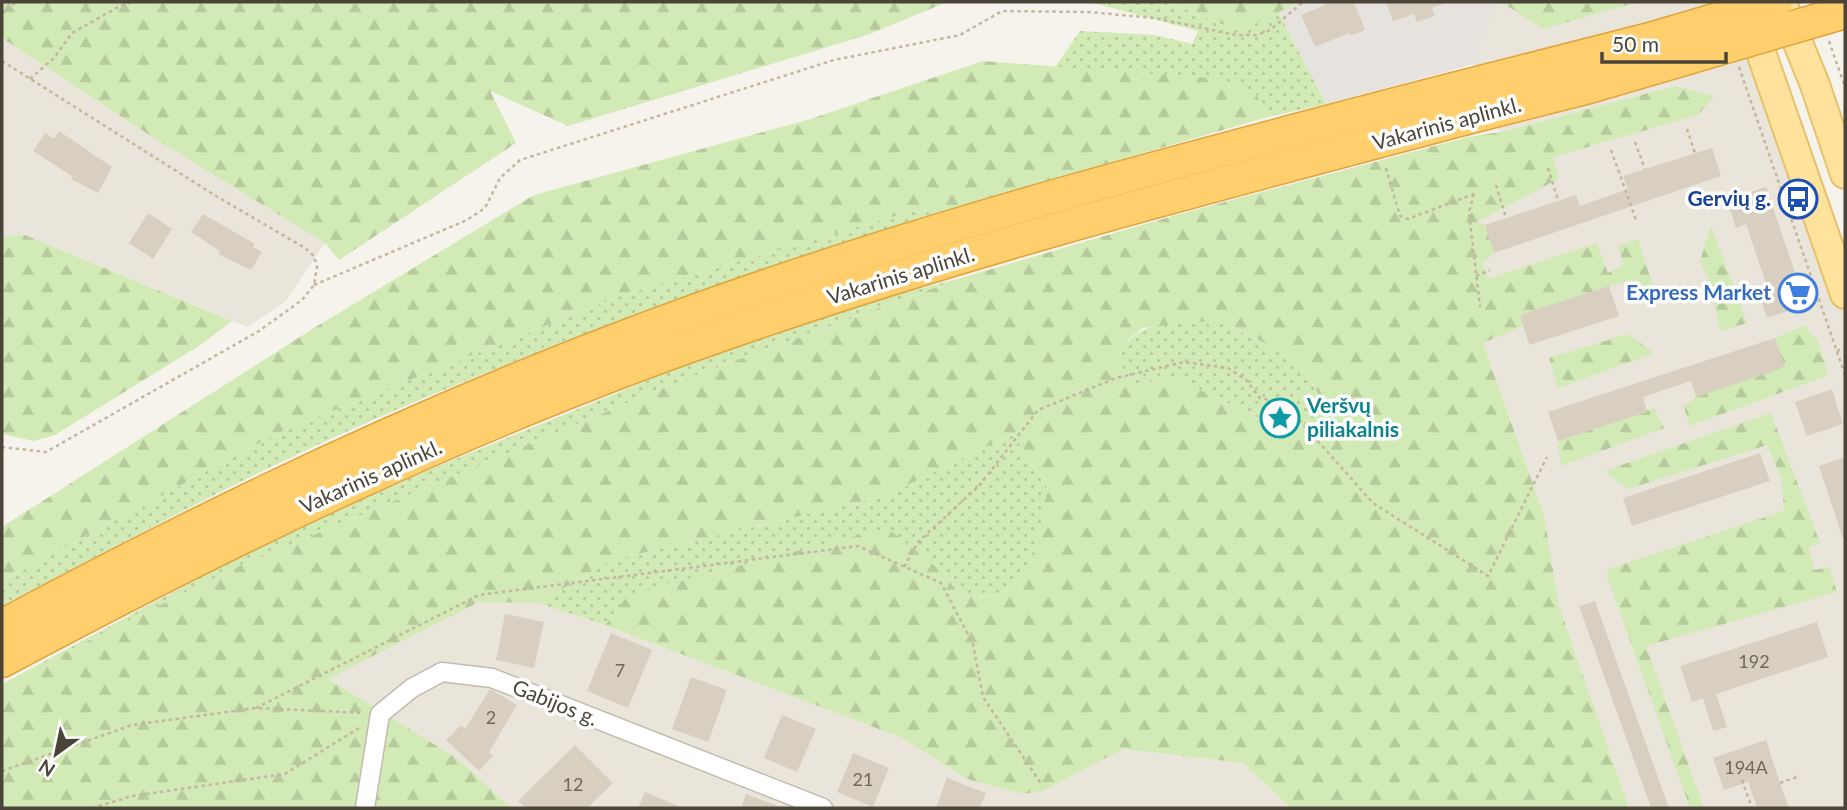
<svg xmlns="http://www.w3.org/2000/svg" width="1847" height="810" viewBox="0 0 1847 810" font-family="Lato,sans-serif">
	<defs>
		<pattern id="grass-dots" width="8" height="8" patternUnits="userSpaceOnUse" patternTransform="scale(1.75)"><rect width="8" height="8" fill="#d2eab5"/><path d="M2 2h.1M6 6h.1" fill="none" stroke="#b6ca9c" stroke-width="1.8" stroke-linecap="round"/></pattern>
		<pattern id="forest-firs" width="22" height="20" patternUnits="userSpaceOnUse" patternTransform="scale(1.75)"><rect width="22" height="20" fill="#d2eab5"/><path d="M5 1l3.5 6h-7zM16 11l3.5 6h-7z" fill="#b6ca9c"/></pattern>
	</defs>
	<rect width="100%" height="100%" fill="#f6f3ec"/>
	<g fill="#eae5da">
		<path d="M1497,2H1744L1845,294V808H1629L1559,606L1544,515L1483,343L1476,222L1557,179L1553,157L1698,115L1675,86L1499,132L1474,64Z"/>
		<path d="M2,38L157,140L325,243L286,301L248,327L25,235L2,237Z"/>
		<path d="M479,601L538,603L605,625L902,738L967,779L1043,791L1122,749L1243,763L1291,808H511L458,759L327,679Z"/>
	</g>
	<path fill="#e6e2dd" d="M1300,2H1497L1474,64L1326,104L1278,12Z"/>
	<g fill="url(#grass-dots)">
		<path d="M1090,2H1168L1239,31L1278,12L1326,104L1268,117L1255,92L1055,67L1080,31L1155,35L1192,44L1198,31Z"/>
		<path d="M912,211L936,213C746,274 558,340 375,419C247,475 125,541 2,606V581L280,432L625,294Z"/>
		<path d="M961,278L665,387L233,569L2,684L253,549L416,475L715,353L896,295Z"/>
		<path d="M1217,320C1253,339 1333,367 1318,420L1295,430L1279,427L1174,378L1131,385L1118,358C1135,317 1179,324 1217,320Z"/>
		<path d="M1013,434L1048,489C1040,525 1035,586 991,596C982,598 968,594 958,593L944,573L629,594L605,625L538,603L612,560L885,496Z"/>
	</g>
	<g fill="url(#forest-firs)" fill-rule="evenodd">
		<path d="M2,2H947L870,34L568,126L490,91L516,143L339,260L325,243L157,140L2,38Z"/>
		<path d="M1168,2H1300L1239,31Z"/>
		<path d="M1501,2H1634V3L1544,29Z"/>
		<path d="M983,61L1222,79L1255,92L1268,117L936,213L912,211L625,294L280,432L2,581V527L314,328L534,195L807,120Z"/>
		<path d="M1675,86L1714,96L1698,115L1554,157L1558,179L1477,222L1485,225L1494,253L1482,263L1488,279L1597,243L1608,273L1624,264L1617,246L1638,239L1656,296L1640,302L1629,280L1520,315L1523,326L1483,343L1544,515L1559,606L1629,808H1291L1243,763L1123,749L1043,791L1024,794L967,779L902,738L605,625L629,594L887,528L944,573L958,593C968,594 982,598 991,596C1035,586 1039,525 1048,489L1013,434L885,496L612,560L538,603L479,602L328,679L458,759L511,808H2V684L233,569L665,387L961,278L1176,215L1468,137L1500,132ZM1217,320C1254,339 1333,367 1318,420L1295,430L1279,427L1174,378L1131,385L1118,358L1129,339L1143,328Z"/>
		<path d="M1711,226L1747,323L1720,331L1711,284L1700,261Z"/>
		<path d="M25,235L232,321L202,344L55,435L34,441L2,434V237Z"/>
		<path d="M1807,325L1810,333L1816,337L1828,372L1824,377L1689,426L1684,406L1696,397L1784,367L1775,338Z"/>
		<path d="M1628,334L1654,353L1558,388L1549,358Z"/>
		<path d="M1654,408L1664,428L1561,466L1558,441Z"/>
		<path d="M1771,413L1820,543L1809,547L1814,570L1829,567L1837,592L1646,646L1704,808H1690L1607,576L1609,569L1784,511L1782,480L1767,445L1628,489L1608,474L1607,470Z"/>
	</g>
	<g fill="#d8cfc1">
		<path d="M1332,2H1354L1365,30L1350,36L1349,33L1315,47L1301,15Z"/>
		<path d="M1386,2H1443V4L1432,8L1435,16L1417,22L1414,14L1393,21Z"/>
		<path d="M59,131L112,167L98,193L71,179L72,176L33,151L45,133L54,139Z"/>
		<path d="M1712,148L1721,176L1494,253L1485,225L1576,195L1580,206L1628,189L1623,176Z"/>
		<path d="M1766,187L1806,305L1767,318L1757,290L1767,287L1746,224L1736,228L1727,200Z"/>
		<path d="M148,213L172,229L153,259L129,243Z"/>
		<path d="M203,214L255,244L253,247L262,252L251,270L218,254L220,251L191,232Z"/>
		<path d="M1609,286L1619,316L1529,345L1520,315Z"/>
		<path d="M1775,338L1785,367L1696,397L1691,381L1643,397L1647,412L1558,441L1548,412Z"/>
		<path d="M1832,389L1843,424L1807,436L1795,402Z"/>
		<path d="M1760,453L1770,481L1632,526L1623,498Z"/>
		<path d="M1845,457V538L1843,539L1819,466Z"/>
		<path d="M1595,601L1669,808H1651L1579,606Z"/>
		<path d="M505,614L544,622L534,668L496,660Z"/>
		<path d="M1817,622L1828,657L1716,694L1727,727L1713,731L1703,698L1692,702L1680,666Z"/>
		<path d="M611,633L652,650L628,708L587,691Z"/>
		<path d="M691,677L727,690L708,742L672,729Z"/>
		<path d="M490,689L517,705L489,752L493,756L479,771L446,740L461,725L465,729Z"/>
		<path d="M782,715L816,729L797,772L764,758Z"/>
		<path d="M1766,740L1780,783L1789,808H1757L1748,782L1724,790L1713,758Z"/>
		<path d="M575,745L613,783L587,808H526L518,801Z"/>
		<path d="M853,753L889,768L873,807L837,792Z"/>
		<path d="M947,778L986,793L980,808H936Z"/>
		<path d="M645,792L683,808H638Z"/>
		<path d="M746,794L781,807V808H741Z"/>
	</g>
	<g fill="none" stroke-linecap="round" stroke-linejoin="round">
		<defs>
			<path id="street" d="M365,808L380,714L412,688L442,672L492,678L823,808"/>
			<g id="primary">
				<path d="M1783,6L1815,85L1845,174"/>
				<path d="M1749,18L1845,294"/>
			</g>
			<g id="highway">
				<path d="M2,626C226,505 457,396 697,310C945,221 1200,155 1454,89"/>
				<path d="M2,661C235,536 473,421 724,334C966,249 1215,185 1463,119"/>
			</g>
		</defs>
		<use href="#street" stroke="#c2bbae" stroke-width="21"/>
		<use href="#primary" stroke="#e6c16a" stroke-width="32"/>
		<use href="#highway" stroke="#e0a43c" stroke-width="35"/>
		<g stroke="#c4b79f" stroke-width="2.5" stroke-dasharray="3.5 3.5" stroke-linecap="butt">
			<path d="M2,14L16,2"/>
			<path d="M1829,41L1845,87"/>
			<path d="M2,61L216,196L305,248L314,256L317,267L314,285L302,300L259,331L46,452L2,447"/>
			<path d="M1739,67L1845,375"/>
			<path d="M30,79L54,58L72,33L120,6L133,2"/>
			<path d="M1687,129L1695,153"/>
			<path d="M1635,142L1645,169"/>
			<path d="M1611,150L1636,220"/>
			<path d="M1386,168L1400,216L1408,219L1474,194"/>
			<path d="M1548,168L1558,200"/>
			<path d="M1496,185L1506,218"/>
			<path d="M1474,194L1469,212L1480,307"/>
			<path d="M1476,276L1490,270"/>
			<path d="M314,285L467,220L485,208L500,178L520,160L834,60L960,35L1002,11L1089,12L1154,18L1236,35H1257L1270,30L1303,2"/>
			<path d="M1837,351L1845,348"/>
			<path d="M904,567L918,542L979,486L1038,410L1116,378L1184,362L1228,368L1246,380L1260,398L1279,402L1292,412L1373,503L1488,576L1547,457"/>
			<path d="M256,708L479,595L858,546L941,583L973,644L983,697L1042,785"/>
			<path d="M2,771L132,725L256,708L364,713"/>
			<path d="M1742,780L1752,808"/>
			<path d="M1780,783L1800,776"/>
			<path d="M92,808L132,796L285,774L359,728"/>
		</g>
		<use href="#street" stroke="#fff" stroke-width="18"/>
		<use href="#primary" stroke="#ffe39c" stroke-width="28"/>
		<use href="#highway" stroke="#ffcf6e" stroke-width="32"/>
		<defs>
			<g id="highway-bridge">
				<path d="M1454,89L1650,39L1776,2"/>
				<path d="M1463,119L1589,87L1845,12"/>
			</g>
		</defs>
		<use href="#highway-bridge" stroke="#e0a43c" stroke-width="35" stroke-linecap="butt"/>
		<use href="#highway-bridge" stroke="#ffcf6e" stroke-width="32"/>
	</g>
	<defs>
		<symbol id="bus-ring" viewBox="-11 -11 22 22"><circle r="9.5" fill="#fff" stroke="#1a4fb4" stroke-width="1.5"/><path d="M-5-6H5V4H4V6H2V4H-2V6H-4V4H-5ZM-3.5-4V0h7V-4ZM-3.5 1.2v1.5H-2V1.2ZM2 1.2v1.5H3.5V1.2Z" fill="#1a4fb4"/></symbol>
		<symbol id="supermarket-ring" viewBox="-11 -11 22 22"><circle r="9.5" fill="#fff" stroke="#3f7fe0" stroke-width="1.5"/><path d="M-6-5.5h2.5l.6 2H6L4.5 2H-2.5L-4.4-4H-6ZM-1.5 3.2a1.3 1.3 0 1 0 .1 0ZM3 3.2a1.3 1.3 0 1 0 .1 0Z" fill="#3f7fe0"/></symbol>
		<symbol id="sight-ring" viewBox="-11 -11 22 22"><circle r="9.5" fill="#fff" stroke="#0f9aa8" stroke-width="1.5"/><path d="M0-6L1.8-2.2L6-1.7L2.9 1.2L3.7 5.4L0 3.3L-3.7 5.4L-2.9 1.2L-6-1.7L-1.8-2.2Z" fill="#0f9aa8"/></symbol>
	</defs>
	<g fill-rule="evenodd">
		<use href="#bus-ring" x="1776" y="177" width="44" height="44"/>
		<use href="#supermarket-ring" x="1776" y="271" width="44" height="44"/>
		<use href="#sight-ring" x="1258" y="396" width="44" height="44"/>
	</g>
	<g text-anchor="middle" stroke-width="7" stroke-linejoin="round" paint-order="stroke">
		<g font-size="18" fill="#6e675b">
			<text x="1754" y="668">192</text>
			<text x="620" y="677">7</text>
			<text x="491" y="724">2</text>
			<text x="1746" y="774">194A</text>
			<text x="863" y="786">21</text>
			<text x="573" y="791">12</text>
		</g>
		<g font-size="21" fill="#4b4439" stroke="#fff">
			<text transform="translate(1447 124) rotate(-15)" y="7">Vakarinis aplinkl.</text>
			<text transform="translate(901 276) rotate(-17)" y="7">Vakarinis aplinkl.</text>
			<text transform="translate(371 477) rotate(-24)" y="7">Vakarinis aplinkl.</text>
			<text transform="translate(555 703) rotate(22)" y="7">Gabijos g.</text>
		</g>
		<g font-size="21" font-weight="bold" fill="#164399" stroke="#fff" text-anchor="end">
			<text x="1771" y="206">Gervių g.</text>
		</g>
		<g font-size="21" font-weight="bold" fill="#366cbe" stroke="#fff" text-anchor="end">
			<text x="1771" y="300">Express Market</text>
		</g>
		<g font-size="21" font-weight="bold" fill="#0d838f" stroke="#fff" text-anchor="start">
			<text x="1307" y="413">Veršvų<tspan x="1307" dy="24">piliakalnis</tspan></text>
		</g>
	</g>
	<rect width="1847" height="810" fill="none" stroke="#4b4439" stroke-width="7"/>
	<g transform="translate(56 754) rotate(213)" stroke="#ffffff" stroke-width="5" paint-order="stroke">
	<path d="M0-5L12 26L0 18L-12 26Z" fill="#4b4439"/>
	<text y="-10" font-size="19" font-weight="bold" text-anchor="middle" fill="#4b4439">N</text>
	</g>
	<path d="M1602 52v10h124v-10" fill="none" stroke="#4b4439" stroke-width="3.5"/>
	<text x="1612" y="52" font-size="21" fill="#4b4439" stroke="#ffffff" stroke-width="5" paint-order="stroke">50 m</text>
</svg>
